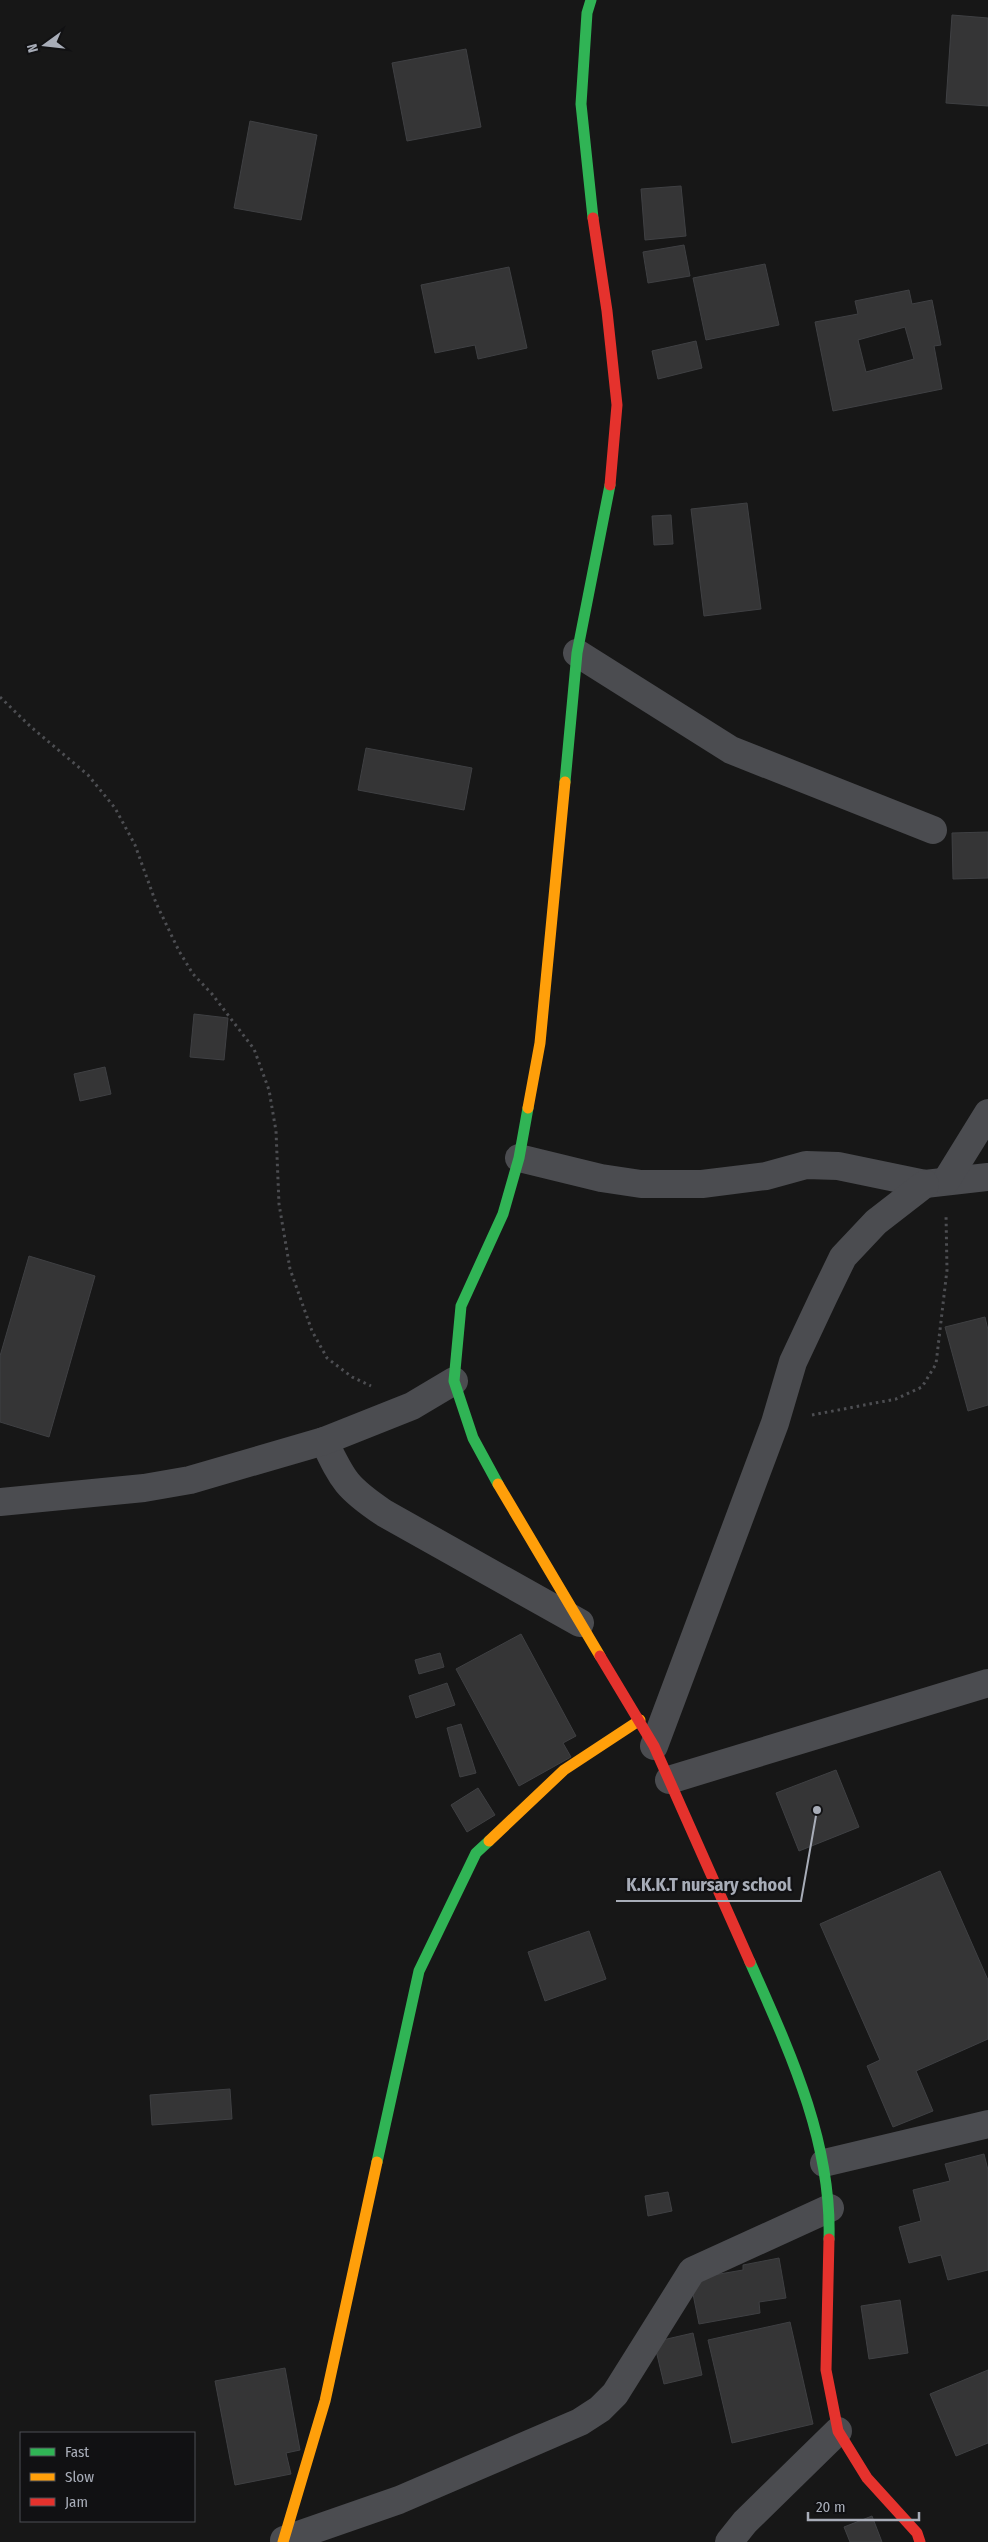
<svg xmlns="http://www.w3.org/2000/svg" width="988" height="2542" viewBox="0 0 988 2542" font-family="'Fira Sans Condensed',sans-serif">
	<rect width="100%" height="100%" fill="#171717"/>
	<g fill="#353536" stroke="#3f4043" fill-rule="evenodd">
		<path d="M952,15L988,18V106L946,103Z"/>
		<path d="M466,49L481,127L407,141L392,63Z"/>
		<path d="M250,121L317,135L301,220L234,208Z"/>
		<path d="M681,186L686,236L645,240L641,189Z"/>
		<path d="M684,245L690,276L648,283L643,252Z"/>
		<path d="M765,264L779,325L706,340L693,278Z"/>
		<path d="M509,267L527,348L478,359L475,345L435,353L421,285Z"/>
		<path d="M909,290L912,304L932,300L941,345L934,346L942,389L833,411L815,322L858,314L855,301ZM905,327L914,359L866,372L858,340Z"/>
		<path d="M696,341L702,368L658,379L652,351Z"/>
		<path d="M747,503L761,609L704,616L691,509Z"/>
		<path d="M671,515L673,544L654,545L652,516Z"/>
		<path d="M366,748L472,768L464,810L358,790Z"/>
		<path d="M988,832V878L953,879L952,833Z"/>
		<path d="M194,1014L228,1018L224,1060L190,1057Z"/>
		<path d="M105,1067L111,1094L80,1101L74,1074Z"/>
		<path d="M29,1256L95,1276L49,1437L0,1422V1356Z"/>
		<path d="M985,1317L988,1330V1405L968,1411L945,1327Z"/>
		<path d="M521,1634L576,1736L563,1743L571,1757L519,1786L456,1669Z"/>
		<path d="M440,1653L444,1667L419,1674L415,1660Z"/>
		<path d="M447,1683L455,1705L416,1718L409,1696Z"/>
		<path d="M461,1724L476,1773L460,1777L447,1728Z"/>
		<path d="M836,1770L859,1827L799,1851L776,1793Z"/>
		<path d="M478,1788L495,1815L467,1832L451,1805Z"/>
		<path d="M940,1871L988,1980V2039L916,2071L933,2111L893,2127L867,2066L880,2060L820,1924Z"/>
		<path d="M589,1931L606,1979L545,2001L528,1952Z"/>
		<path d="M230,2089L232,2119L152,2125L150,2095Z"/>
		<path d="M984,2154L988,2170V2270L948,2280L941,2255L909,2263L899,2227L921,2221L913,2190L950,2181L945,2164Z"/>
		<path d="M668,2192L672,2211L648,2216L645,2196Z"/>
		<path d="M779,2258L786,2298L759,2302L760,2313L699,2324L690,2279L743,2270V2265Z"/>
		<path d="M900,2300L908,2353L869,2359L861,2306Z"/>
		<path d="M790,2322L813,2424L732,2443L708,2340Z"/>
		<path d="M693,2333L702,2375L664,2384L654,2342Z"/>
		<path d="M285,2368L300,2450L286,2453L291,2474L235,2485L215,2381Z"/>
		<path d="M988,2370V2443L956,2456L930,2394Z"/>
		<path d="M872,2516L882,2542H850L844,2527Z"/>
	</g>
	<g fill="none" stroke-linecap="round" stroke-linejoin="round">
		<g stroke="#4d4e52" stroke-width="3" stroke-dasharray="2.5 4" stroke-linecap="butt">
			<path d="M0,697L31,727L88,775L115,808L135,845L156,903L179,951L193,974L212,994L254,1049L269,1090L276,1131L279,1204L290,1269L312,1331L327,1358L352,1377L371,1386"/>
			<path d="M812,1415L896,1399L922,1387L936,1364L947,1270L946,1214"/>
		</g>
		<g stroke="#4b4c50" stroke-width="28">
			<path d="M577,653L731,750L933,830"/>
			<path d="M519,1158L601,1178L641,1184H702L766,1176L806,1165L838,1166L925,1184L988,1177"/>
			<path d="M946,1181L988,1113"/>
			<path d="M324,1441C343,1481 347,1488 384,1513L580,1623"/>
			<path d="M0,1502L144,1488L190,1480L324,1441L412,1406L454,1381"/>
			<path d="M654,1746L775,1423L793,1362L824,1296L843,1257L876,1222L925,1184"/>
			<path d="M669,1780L988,1683"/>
			<path d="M824,2163L988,2124"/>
			<path d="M284,2540L399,2500L580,2422L600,2409L615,2394L692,2271L830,2208"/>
			<path d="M729,2542L745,2522L838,2431"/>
		</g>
		<g stroke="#30b455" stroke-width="11">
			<path d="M591,0L587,13L581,104L593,218"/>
			<path d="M565,782L577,653L610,485"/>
			<path d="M498,1484L473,1438L454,1381L461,1306L503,1214L519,1158L528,1108"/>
			<path d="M750,1962C789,2050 832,2141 829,2239"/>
			<path d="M377,2162L419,1971L476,1853L489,1841"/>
		</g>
		<g stroke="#ff9f0a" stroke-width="11">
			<path d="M528,1108L540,1043L565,782"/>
			<path d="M498,1484L600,1656"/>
			<path d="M489,1841L564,1770L640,1720"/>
			<path d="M283,2542L325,2401L377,2162"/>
		</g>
		<g stroke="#e5322d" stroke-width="11">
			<path d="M593,218L607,311L617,405L610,485"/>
			<path d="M600,1656L654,1746L750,1962"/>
			<path d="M829,2239L826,2370L838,2431L867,2478L917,2533L920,2542"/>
		</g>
	</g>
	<path fill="none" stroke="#a8adb8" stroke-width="2" d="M817 1810L801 1901H616"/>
	<circle fill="#a8adb8" stroke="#111113" stroke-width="2" cx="817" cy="1810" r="5"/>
	<g font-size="18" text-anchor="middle" font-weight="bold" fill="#a8adb8" stroke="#111113" stroke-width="4.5" stroke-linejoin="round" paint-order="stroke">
		<text x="709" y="1891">K.K.K.T nursary school</text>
	</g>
	<rect x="20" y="2432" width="175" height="90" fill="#111113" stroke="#4d4f55"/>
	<rect x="30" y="2448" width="25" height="8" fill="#30b455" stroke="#4d4f55"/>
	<text x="65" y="2457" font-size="15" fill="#a8adb8">Fast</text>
	<rect x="30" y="2473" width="25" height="8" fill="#ff9f0a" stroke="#4d4f55"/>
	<text x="65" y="2482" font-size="15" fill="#a8adb8">Slow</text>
	<rect x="30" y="2498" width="25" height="8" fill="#e5322d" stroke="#4d4f55"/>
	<text x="65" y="2507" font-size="15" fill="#a8adb8">Jam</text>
	<g transform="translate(45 45) rotate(255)" stroke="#111113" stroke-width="4" paint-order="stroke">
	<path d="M0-4L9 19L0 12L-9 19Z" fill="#a8adb8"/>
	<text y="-8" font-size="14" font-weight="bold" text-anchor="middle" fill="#a8adb8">N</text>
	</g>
	<path d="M808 2512v8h111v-8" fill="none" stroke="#a8adb8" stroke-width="2.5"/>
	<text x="816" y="2512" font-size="15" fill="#a8adb8" stroke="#111113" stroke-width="4" paint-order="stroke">20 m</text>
</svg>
